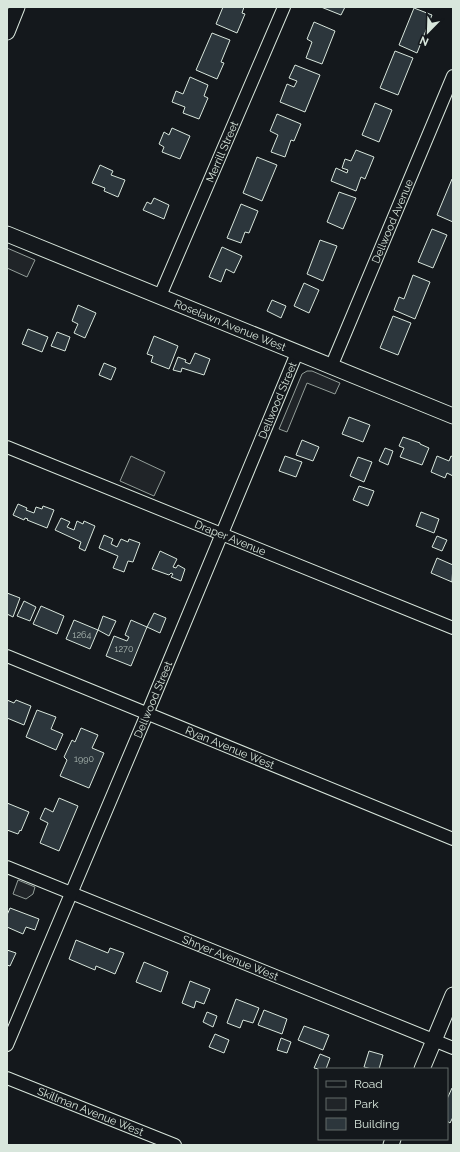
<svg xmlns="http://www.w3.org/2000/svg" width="460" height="1152" viewBox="0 0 460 1152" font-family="Raleway,sans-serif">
	<rect width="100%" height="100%" fill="#14181c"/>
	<g fill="#202428" stroke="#939e99">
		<path d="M7,248L35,260L27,277L7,268Z"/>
		<path d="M307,371H312L340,383L335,394L307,383L287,432L279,429L302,374Z"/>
		<path d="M131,456L165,472L154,496L120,481Z"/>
		<path d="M18,880L35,887L33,894L26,899L13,894Z"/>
	</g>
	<g fill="#2c363c" stroke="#d8e6dc">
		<path d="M223,7H244L242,13L245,14L237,33L216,24Z"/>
		<path d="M321,7H345L341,15Z"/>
		<path d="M414,8L432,15L417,53L399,45Z"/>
		<path d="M314,22L335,31L322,64L306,58L312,42L307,39Z"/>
		<path d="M212,33L230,40L221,62L224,63L217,79L196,70Z"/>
		<path d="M395,51L413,58L398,95L380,88Z"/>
		<path d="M295,65L320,75L305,112L280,102L287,84L294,87L297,81L289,78Z"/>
		<path d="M190,77L208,85L204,96L208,98L199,119L183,113L185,107L172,102L176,91L183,94Z"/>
		<path d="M375,103L392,110L379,142L362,135Z"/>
		<path d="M277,114L301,124L294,141L291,140L285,157L271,152L278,135L270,131Z"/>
		<path d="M172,128L190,136L180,159L162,152L164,147L159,144L164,132L169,135Z"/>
		<path d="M356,150L374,157L365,179L361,177L356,191L331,181L336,168L347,173L348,170L342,168L345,159L351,161Z"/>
		<path d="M257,157L277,165L262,201L243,193Z"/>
		<path d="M100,165L113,171L111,175L125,180L118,197L104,191L105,188L92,183Z"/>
		<path d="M452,179H453V222L437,215Z"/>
		<path d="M339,192L356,198L343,229L327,222Z"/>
		<path d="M154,198L169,205L164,219L143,210L147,202L151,204Z"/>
		<path d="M241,204L258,211L249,233L245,232L241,243L227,238Z"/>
		<path d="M432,229L447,235L433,268L418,262Z"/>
		<path d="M320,240L337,246L323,281L307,274Z"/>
		<path d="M222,247L242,256L234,273L226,269L221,282L209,277Z"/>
		<path d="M413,275L430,282L415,319L394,310L399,297L404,299Z"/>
		<path d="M304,283L319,290L309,313L294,306Z"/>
		<path d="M272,300L286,306L281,318L267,311Z"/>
		<path d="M78,305L96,313L85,338L74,333L78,324L72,321Z"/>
		<path d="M393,316L411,323L398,355L380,348Z"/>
		<path d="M28,329L48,337L42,352L22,344Z"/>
		<path d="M57,332L70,337L65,351L51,346Z"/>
		<path d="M154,336L178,346L169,369L151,362L153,356L147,354Z"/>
		<path d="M195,353L210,359L204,375L182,368L181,372L173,370L178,357L186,360L185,362L190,364Z"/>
		<path d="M104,363L116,368L111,380L99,375Z"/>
		<path d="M349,417L370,425L363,442L342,434Z"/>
		<path d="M403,437L420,443V444L429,448L422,465L400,457L404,448L399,446Z"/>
		<path d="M302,440L319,447L313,461L296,455Z"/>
		<path d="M385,448L393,451L388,465L379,461Z"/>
		<path d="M285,456L302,462L296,477L279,471Z"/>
		<path d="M437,456L449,461L451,456L453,457V476L447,473L445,478L431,472Z"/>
		<path d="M358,457L372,462L364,482L350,476Z"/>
		<path d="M359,486L374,491L368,506L353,500Z"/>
		<path d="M18,504L27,508L26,510L34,513L36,507L42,509L43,506L54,510L47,528L27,520L28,519L25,518L24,520L13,515Z"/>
		<path d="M421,512L439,519L434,533L416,526Z"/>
		<path d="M61,518L70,522L67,527L74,530L77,521L83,524L84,521L95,526L85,551L79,548L81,542L55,530Z"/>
		<path d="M104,535L113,539L111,544L117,547L121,539L128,542L129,539L140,543L133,562L128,561L124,572L113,568L118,556L99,548Z"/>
		<path d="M437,536L447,540L442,551L432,547Z"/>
		<path d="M160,551L177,559L173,567L176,568L178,565L185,569L181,581L171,577L173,574L171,573L169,575L152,569Z"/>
		<path d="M437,558L453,565L452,582L431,573Z"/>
		<path d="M7,593L20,598L13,617L7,614Z"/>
		<path d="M24,601L36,607L30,621L17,616Z"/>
		<path d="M41,606L64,616L57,634L33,624Z"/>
		<path d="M154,613L166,618L160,633L147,627Z"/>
		<path d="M103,616L116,621L109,636L98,630Z"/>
		<path d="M74,620L98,630L90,649L66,639Z"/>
		<path d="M131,620L147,627L131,666L106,656L114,636L127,641L129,637L125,635Z"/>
		<path d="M7,700L14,703L16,700L31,706L24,725L7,718Z"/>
		<path d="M37,710L56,717L51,729L63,734L56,750L26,737Z"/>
		<path d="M81,728L98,735L92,748L104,753L89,788L60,776L67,760L64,757L72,740L75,742Z"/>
		<path d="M59,798L78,806L59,851L40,843L48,823L40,819L45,808L53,812Z"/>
		<path d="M7,803L29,812L21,831L20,830L18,834L7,830Z"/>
		<path d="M10,908L39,919L35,930L26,927L23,934L7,927V915Z"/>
		<path d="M76,940L108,953L110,948L124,953L115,974L96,966L95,970L69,959Z"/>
		<path d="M7,950L16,953L10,966L7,965Z"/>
		<path d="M144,962L168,972L161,992L136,982Z"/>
		<path d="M190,981L210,989L204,1004L196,1001L194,1008L182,1003Z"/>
		<path d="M236,999L259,1008L253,1023L243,1020L240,1028L227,1023Z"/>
		<path d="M264,1010L287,1019L282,1034L258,1025Z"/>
		<path d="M207,1012L217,1016L213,1027L203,1022Z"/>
		<path d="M304,1026L329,1035L323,1050L298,1040Z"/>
		<path d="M215,1034L229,1040L224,1053L209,1047Z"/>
		<path d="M281,1038L291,1042L287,1053L277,1050Z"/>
		<path d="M369,1051L383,1055L379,1069H372L364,1067Z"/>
		<path d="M320,1054L330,1058L326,1069H319L314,1068Z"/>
		<path d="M452,1088H453V1117L450,1123L447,1121V1099Z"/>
	</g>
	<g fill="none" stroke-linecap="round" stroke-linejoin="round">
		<defs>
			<g id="minor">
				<path id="s1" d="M160,296L284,7"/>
				<path id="s2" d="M331,367L453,76"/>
				<path id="s3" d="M7,447L453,628"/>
				<path id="s4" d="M7,656L453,839"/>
				<path id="s5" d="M7,867L453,1048"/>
				<path id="s6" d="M7,1045L147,714L297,353"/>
				<path id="s7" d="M7,1078L175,1145"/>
			</g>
			<g id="tertiary">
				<path d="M7,32L17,7"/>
				<path id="s8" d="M7,234L453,416"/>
				<path d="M422,1069L453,995"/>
				<path d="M391,1145L393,1139"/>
			</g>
		</defs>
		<use href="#minor" stroke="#d8e6dc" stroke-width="14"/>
		<use href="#tertiary" stroke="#d8e6dc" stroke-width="17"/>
		<use href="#minor" stroke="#14181c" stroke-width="12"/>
		<use href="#tertiary" stroke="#14181c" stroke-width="15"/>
	</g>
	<g text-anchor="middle" stroke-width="3" stroke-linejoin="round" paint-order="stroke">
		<g font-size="9" fill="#adbab4">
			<text x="82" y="638">1264</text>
			<text x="124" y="652">1270</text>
			<text x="84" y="762">1990</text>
		</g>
		<g font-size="11" fill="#d8e6dc" stroke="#14181c">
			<text dy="4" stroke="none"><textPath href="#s1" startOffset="157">Merrill Street</textPath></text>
			<text dy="4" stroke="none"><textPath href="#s2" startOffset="158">Dellwood Avenue</textPath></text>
			<text dy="4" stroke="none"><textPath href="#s8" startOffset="241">Roselawn Avenue West</textPath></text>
			<text dy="4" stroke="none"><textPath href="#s6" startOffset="699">Dellwood Street</textPath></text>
			<text dy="4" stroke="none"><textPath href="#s3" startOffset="241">Draper Avenue</textPath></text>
			<text dy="4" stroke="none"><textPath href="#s6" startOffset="375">Dellwood Street</textPath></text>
			<text dy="4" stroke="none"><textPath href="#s4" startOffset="241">Ryan Avenue West</textPath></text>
			<text dy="4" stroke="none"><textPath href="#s5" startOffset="241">Shryer Avenue West</textPath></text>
			<text dy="4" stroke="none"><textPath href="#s7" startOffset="90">Skillman Avenue West</textPath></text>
		</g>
	</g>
	<rect width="460" height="1152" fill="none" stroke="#d8e6dc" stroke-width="16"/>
	<rect x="318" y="1068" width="130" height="72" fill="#14181c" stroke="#626a69"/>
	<rect x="326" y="1081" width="20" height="6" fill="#14181c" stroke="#626a69"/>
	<text x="354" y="1088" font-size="12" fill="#d8e6dc">Road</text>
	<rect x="326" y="1098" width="20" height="12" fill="#202428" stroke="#626a69"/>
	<text x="354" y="1108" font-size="12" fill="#d8e6dc">Park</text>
	<rect x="326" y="1118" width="20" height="12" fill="#2c363c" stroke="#626a69"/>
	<text x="354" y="1128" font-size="12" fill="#d8e6dc">Building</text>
	<g transform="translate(428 32) rotate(203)" stroke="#14181c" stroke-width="3" paint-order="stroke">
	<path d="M0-3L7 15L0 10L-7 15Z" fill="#d8e6dc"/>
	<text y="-6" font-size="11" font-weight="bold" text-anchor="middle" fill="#d8e6dc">N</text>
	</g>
</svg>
